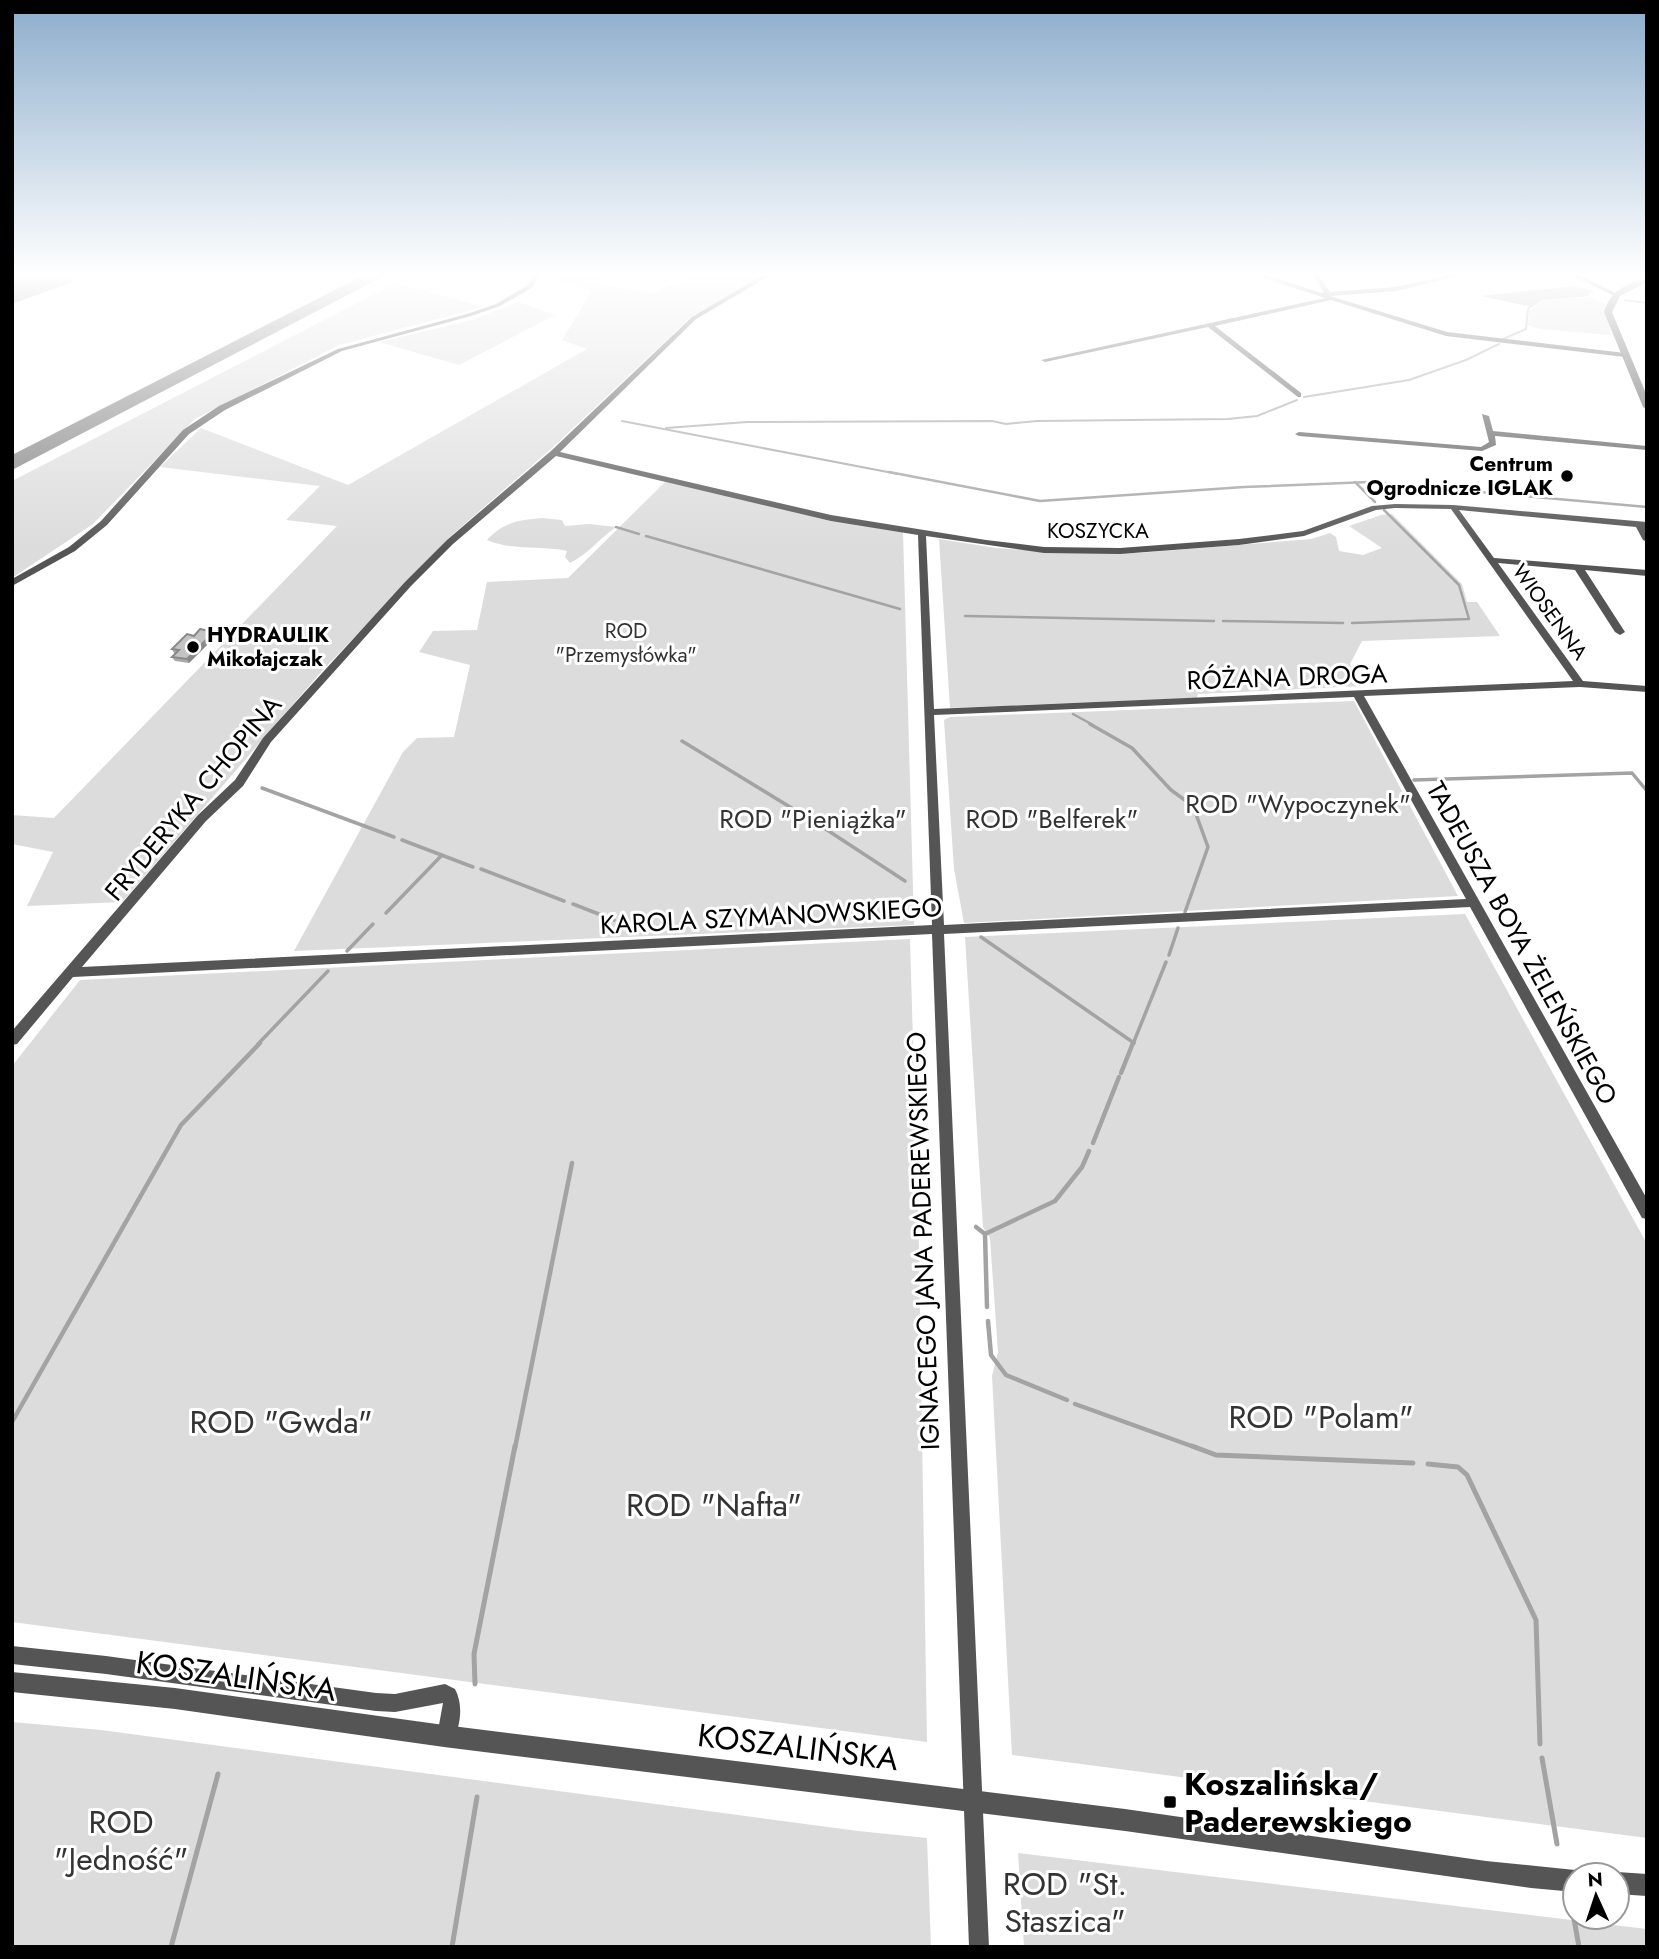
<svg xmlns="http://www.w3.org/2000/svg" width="1659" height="1959" viewBox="0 0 1659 1959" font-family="Jost,sans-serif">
	<rect width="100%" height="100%" fill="#fff"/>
	<g fill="#dcdcdc">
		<path d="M564,274H598L603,285L653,293L696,274H769L692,316L552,448L452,535L322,671L122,902L27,906L53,852L12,844V815L54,818L337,526L286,520L320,486L160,467L201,428L348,485L587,349L562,340L592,291L555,279Z"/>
		<path d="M396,283L483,307L339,345L195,419L93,524L12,578V481Z"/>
		<path d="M1591,297L1605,303L1611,335L1540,329L1528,325L1529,311L1544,300Z"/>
		<path d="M518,302L555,315L459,365L379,342L472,320Z"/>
		<path d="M665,482L903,532L914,925L294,951L403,752L417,738L454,737L470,665L419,652L433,631L477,630L487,582L568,578Z"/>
		<path d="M1392,514L1462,584L1467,602H1477L1500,636L1362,641L1350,664L1362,686L1198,694L1197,698L950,708L939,539L996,548L1072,553H1139L1311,539L1330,533L1336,537L1339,551L1363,555L1382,548L1349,526L1381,515Z"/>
		<path d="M542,518L562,520L565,526L589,524L616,527C600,538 587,555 570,563L565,557L567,551C540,545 512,551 487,540C503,522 519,520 542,518Z"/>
		<path d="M1354,701L1458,896L964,923L954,869L944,720L950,717Z"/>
		<path d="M1465,914L1647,1244V1838L1012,1755L992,1376L998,1352L990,1238L983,1227L965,937Z"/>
		<path d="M910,939L919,1247L927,1742L12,1622V1066L80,980Z"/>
		<path d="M12,1722L101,1730L858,1831L927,1838L931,1947H12Z"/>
		<path d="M1018,1853L1647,1929V1947H1024Z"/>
	</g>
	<path fill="#a3a3a3" d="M1573,286L1593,291L1588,296L1542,300L1532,307L1481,296Z"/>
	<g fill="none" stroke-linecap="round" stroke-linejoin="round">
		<g stroke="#a3a3a3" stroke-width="2">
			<path d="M1625,300L1647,303"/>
			<path d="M1501,340L1526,329L1528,309L1532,305"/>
			<path d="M1304,397L1409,380L1466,360L1499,344"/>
			<path d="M622,421L898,474"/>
			<path d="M666,428L747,422L992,421L1006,424L1037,421L1228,419L1257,416L1297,400"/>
		</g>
		<g stroke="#a3a3a3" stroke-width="2.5">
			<path d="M889,472L1040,501L1244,487L1369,482L1647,507"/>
			<path d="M1355,482L1375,502"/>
			<path d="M616,527L639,534"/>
			<path d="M646,536L900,609"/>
			<path d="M965,616L1214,621"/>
			<path d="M1223,621L1343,623"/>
			<path d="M1352,623L1469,619L1459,585L1384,510"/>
			<path d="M1073,714L1093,725"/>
		</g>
		<g stroke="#a3a3a3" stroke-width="3.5">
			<path d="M1090,724L1132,748L1171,790L1193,806L1208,847L1185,912"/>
			<path d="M682,741L813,821"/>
			<path d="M1414,780L1632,773L1647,791"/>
			<path d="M262,788L394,837"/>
			<path d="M821,826L905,881"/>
			<path d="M402,840L473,867"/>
			<path d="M481,869L564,901"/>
			<path d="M573,904L614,920"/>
			<path d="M386,913L442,855"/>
			<path d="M981,937L1134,1043"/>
			<path d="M347,951L373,924"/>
			<path d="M1169,955L1178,928"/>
			<path d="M258,1044L328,971"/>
			<path d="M1133,1044L1166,962"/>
		</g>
		<g stroke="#a3a3a3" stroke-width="4.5">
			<path d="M1121,1073L1133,1043"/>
			<path d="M1093,1143L1119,1077"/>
			<path d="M976,1227L985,1234"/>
			<path d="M987,1307L985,1234L1055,1201L1082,1167L1089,1151"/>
			<path d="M988,1321L991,1355L1006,1375L1067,1400"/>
			<path d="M1075,1404L1197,1448"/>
			<path d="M12,1422L181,1125L260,1043"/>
			<path d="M515,1448L572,1163"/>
		</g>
		<g stroke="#a3a3a3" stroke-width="5">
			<path d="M1192,1446L1216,1455L1413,1463"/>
			<path d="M1428,1464L1458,1467L1467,1475L1536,1620L1540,1744"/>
			<path d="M475,1684L474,1654L515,1446"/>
			<path d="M1542,1758L1557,1844"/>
			<path d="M1574,1919L1579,1947"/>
			<path d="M171,1947L218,1774"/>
			<path d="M452,1947L477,1797"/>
		</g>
		<path fill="#808080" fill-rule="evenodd" d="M366,274H388L12,470V455Z"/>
		<path fill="#808080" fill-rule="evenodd" d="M16,274H76L70,283L12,304V276Z"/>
		<g fill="#555" fill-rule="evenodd">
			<path d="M533,274H539L533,287L500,306L471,316L342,351L225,410L189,434L107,525L75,551L12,586V579L69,547L101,521L183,430L219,406L338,349L467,314L496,304L528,285Z"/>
			<path d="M765,274H773L696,319L560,452L831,515L986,540L1044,547L1120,548L1239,539L1303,531L1372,506L1395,504L1453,505L1647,522V527H1645L1647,542L1643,540L1636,527L1459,510L1494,558L1647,570V576L1585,570L1625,632L1620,635L1615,632L1575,570L1498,563L1583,681L1647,686V692L1580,687L1364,696L1647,1199V1219L1642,1218L1470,907L944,934L989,1947H969L932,934L73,977L17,1044L12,1045V1031L198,815L235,780L263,738L405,582L447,540L551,451L692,317ZM556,456L831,521L918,535L932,925L82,967L206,821L243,786L271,742L411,586L453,544ZM1395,508L1451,509L1573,681L934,709L926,536L1044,553L1120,554L1239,545L1304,536L1376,510ZM1354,697L1466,899L944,925L934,715Z"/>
			<path d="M1252,274H1262L1322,293L1324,292L1312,274H1318L1330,292L1396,287L1453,274H1466L1396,291L1330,296L1447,332L1625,353L1628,355L1625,357L1446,336L1331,300L1215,326L1301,393V397H1298L1208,327L1045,362L1041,360L1325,298Z"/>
			<path d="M1570,274H1578L1619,295L1614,296Z"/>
			<path d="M1482,414L1489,416L1493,431L1647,446V450L1495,436L1496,445L1482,451L1299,436L1295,434L1299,432L1481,447L1489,442Z"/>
			<path d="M12,1646L106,1656L376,1693L395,1694L445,1684L455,1689C464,1706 460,1725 453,1743L446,1745L439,1743L437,1736L443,1703L395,1712L376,1711L106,1674L12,1664Z"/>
		</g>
		<g fill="#555" fill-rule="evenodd">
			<path d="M1647,278V282L1620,296L1612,312L1647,396V409L1643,407L1604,312C1610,291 1627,283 1647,278Z"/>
			<path d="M12,1672L175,1688L444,1725L1125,1809L1486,1861L1575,1870L1584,1875H1575V1892L1531,1888L1125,1831L444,1747L175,1709L12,1692Z"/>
			<path d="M1617,1872L1647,1874V1896L1617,1894V1875H1609Z"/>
		</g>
	</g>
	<path fill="#a9a9a9" d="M214,632L216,636L189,663L175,661L172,657L176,654L174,653L172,649L194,636Z"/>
	<path fill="#898989" d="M214,632L216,636L189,663L187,659Z"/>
	<path fill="#c4c4c4" stroke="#898989" stroke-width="2" d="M200,629L214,632L187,659L172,657L179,650L172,649L187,634L194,636Z"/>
	<linearGradient id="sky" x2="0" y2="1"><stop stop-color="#8cadcc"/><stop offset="0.5" stop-color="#fff"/><stop offset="1" stop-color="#fff" stop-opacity="0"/></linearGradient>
	<rect width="1659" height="549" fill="url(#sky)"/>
	<g fill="#000" stroke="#fff" stroke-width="2.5">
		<circle cx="1567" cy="476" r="7"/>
		<circle cx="193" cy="647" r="7"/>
		<rect x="1163" y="1795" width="14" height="14" rx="3.5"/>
	</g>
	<g text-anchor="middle" stroke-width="6" stroke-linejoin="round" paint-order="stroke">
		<g font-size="21" font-weight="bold" fill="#000" stroke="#fff" text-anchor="end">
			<text x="1553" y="471">Centrum<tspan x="1553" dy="24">Ogrodnicze IGLAK</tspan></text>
			<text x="207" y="642" text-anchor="start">HYDRAULIK<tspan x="207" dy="24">Mikołajczak</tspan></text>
		</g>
		<g font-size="21" fill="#000" stroke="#fff">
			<text x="1098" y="538">KOSZYCKA</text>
			<text transform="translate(1550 612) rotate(54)" y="7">WIOSENNA</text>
		</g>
		<g font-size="21" fill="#333" stroke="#fff">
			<text x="626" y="638">ROD<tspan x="626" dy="24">"Przemysłówka"</tspan></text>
		</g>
		<g font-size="26" fill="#000" stroke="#fff">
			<text transform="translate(1287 677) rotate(-2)" y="9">RÓŻANA DROGA</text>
			<text transform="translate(193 798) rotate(-50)" y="9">FRYDERYKA CHOPINA</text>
			<text transform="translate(771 916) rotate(-3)" y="9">KAROLA SZYMANOWSKIEGO</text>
			<text transform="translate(1522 943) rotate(61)" y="9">TADEUSZA BOYA ŻELEŃSKIEGO</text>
			<text transform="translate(923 1241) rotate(-92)" y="9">IGNACEGO JANA PADEREWSKIEGO</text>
		</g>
		<g font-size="26" fill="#333" stroke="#fff">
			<text x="1298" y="813">ROD "Wypoczynek"</text>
			<text x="813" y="828">ROD "Pieniążka"</text>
			<text x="1052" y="828">ROD "Belferek"</text>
		</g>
		<g font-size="32" fill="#333" stroke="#fff">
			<text x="1321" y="1428">ROD "Polam"</text>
			<text x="281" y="1433">ROD "Gwda"</text>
			<text x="714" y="1516">ROD "Nafta"</text>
			<text x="121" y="1833">ROD<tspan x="121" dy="37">"Jedność"</tspan></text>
			<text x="1065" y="1895">ROD "St.<tspan x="1065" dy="37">Staszica"</tspan></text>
		</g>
		<g font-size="32" fill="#000" stroke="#fff">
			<text transform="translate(236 1676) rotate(8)" y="11">KOSZALIŃSKA</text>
			<text transform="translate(798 1747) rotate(7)" y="11">KOSZALIŃSKA</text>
		</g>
		<g font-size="32" font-weight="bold" fill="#000" stroke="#fff" text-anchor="start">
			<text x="1184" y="1795">Koszalińska/<tspan x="1184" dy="37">Paderewskiego</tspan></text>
		</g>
	</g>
	<rect width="1659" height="1959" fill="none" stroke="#000000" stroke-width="28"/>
	<g transform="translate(1596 1896) rotate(357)"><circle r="33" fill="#ffffff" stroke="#999999" stroke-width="2"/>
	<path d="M0-5L12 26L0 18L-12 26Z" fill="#000000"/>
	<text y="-10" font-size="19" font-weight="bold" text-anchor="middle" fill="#000000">N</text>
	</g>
</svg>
